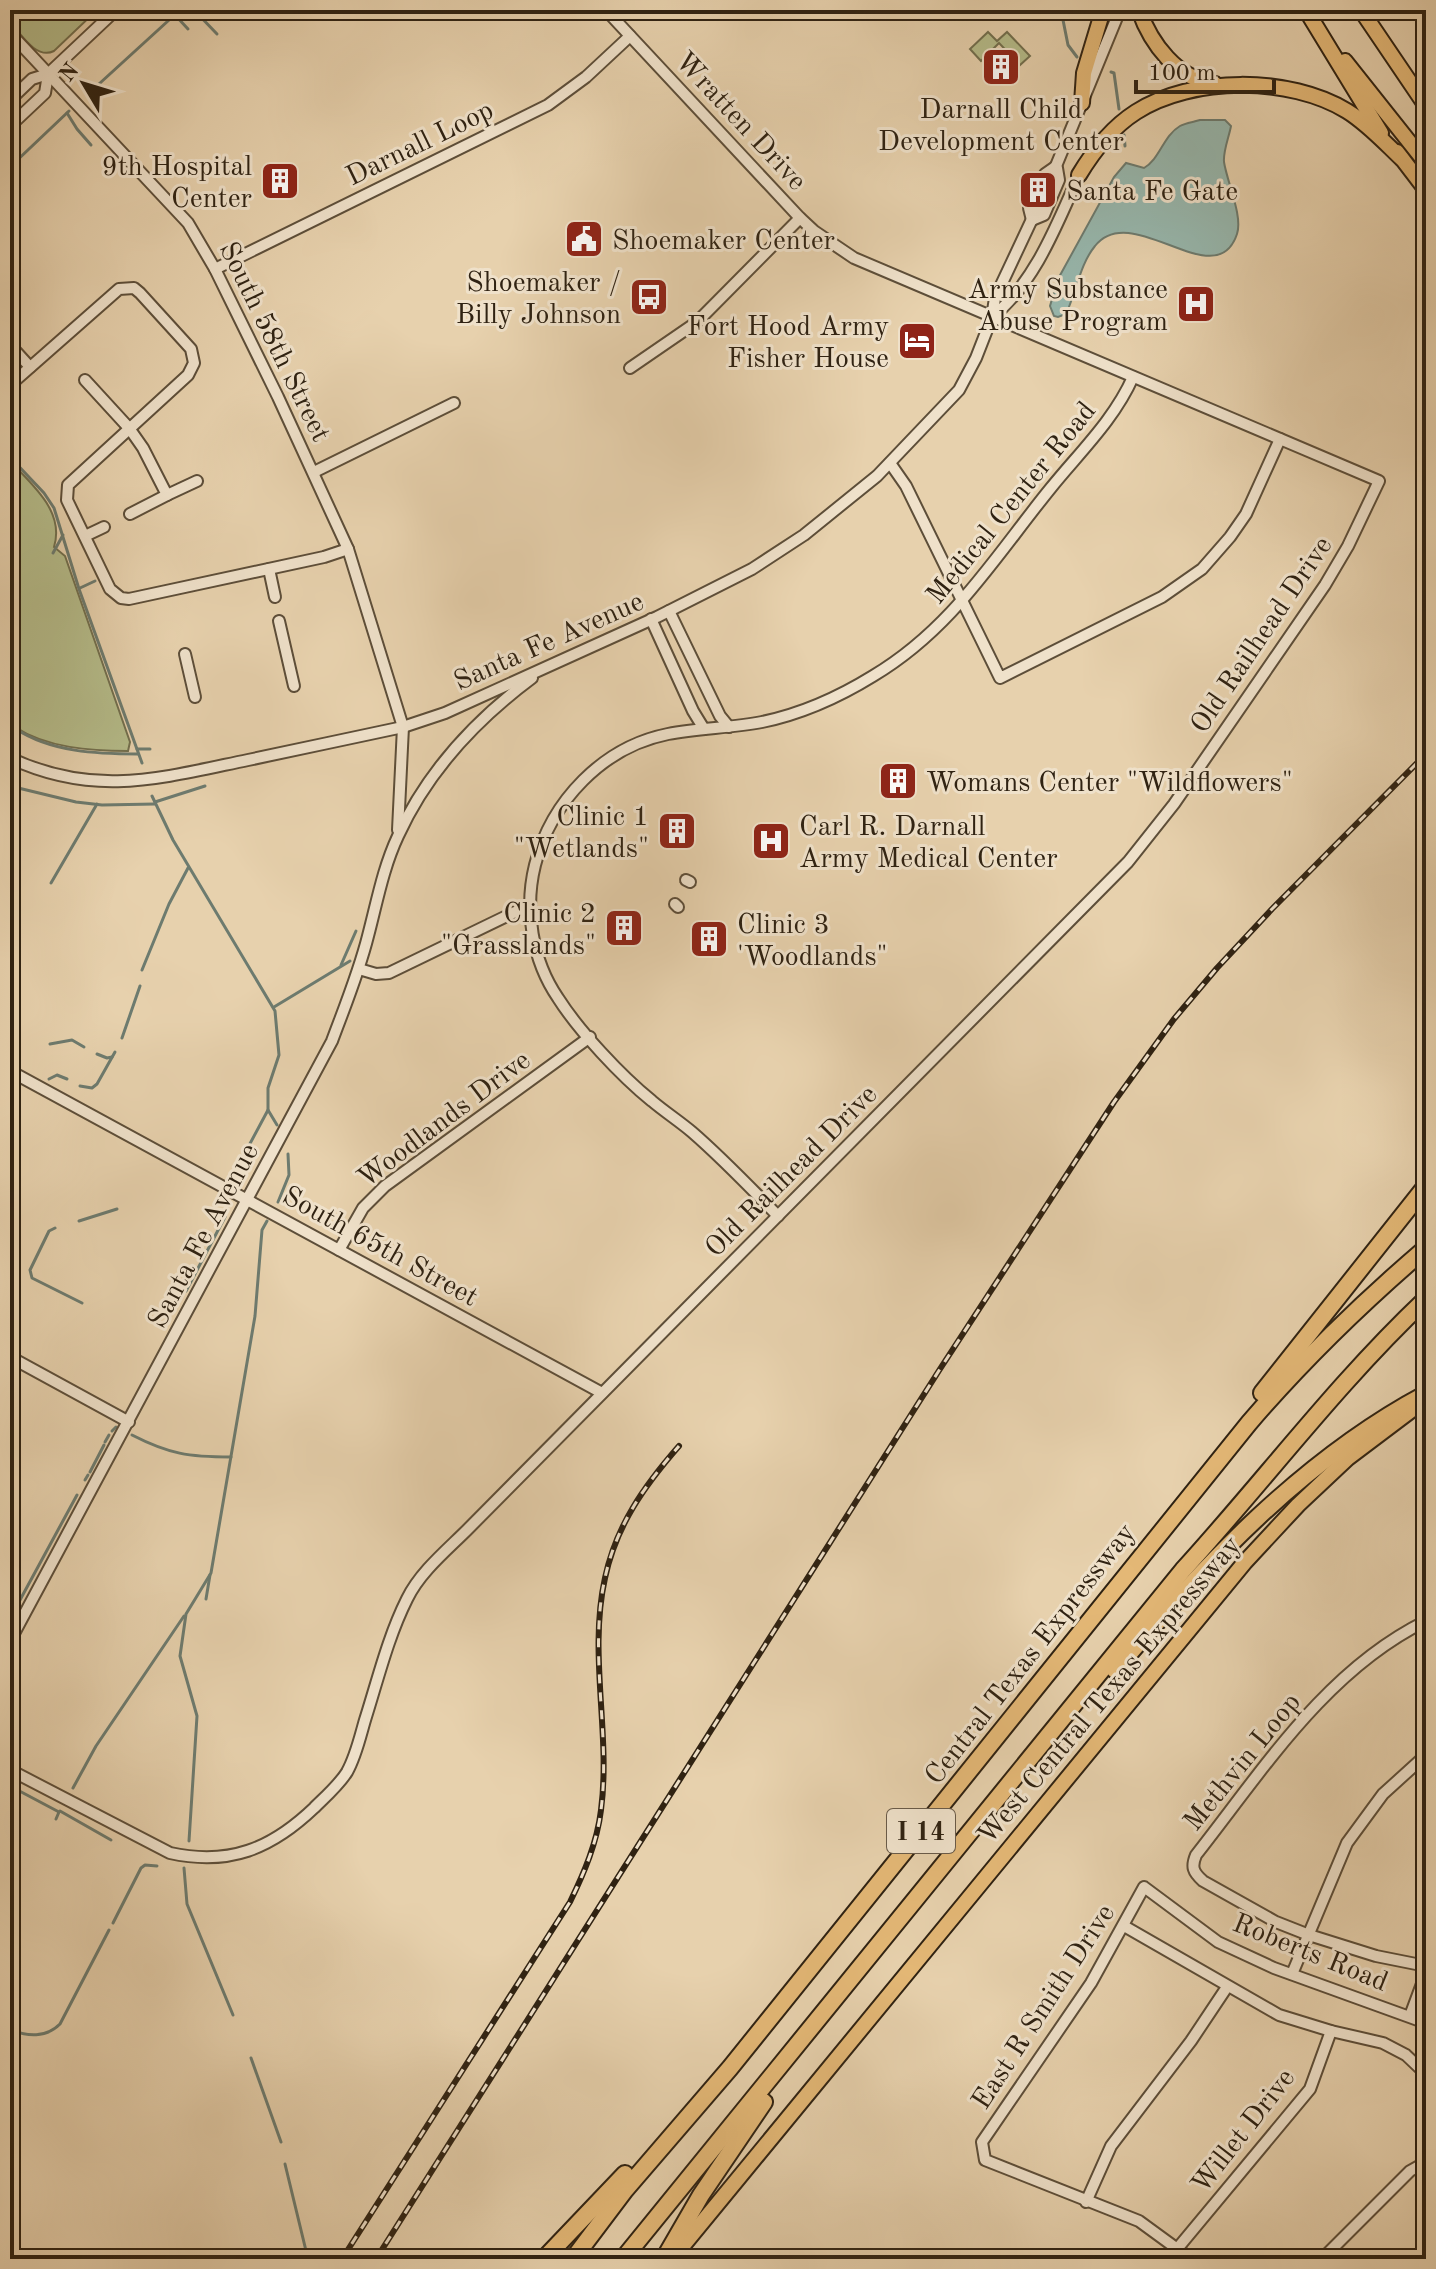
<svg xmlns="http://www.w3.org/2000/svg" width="1436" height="2269" viewBox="0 0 1436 2269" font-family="'Old Standard TT',serif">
	<rect width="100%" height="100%" fill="#e7d1ad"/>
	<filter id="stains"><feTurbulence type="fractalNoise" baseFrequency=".0025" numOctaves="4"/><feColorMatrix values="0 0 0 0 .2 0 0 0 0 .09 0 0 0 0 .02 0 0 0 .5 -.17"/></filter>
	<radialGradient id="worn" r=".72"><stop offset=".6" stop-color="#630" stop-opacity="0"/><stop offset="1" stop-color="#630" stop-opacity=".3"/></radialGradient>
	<g fill="#b5bc8a" stroke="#726f4e" stroke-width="2">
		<path d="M10,10H97L54,51C36,60 21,34 10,22Z"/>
		<path d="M988,32L997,41L1007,32L1030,56L1020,65L999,43L981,61L970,49Z"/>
		<path d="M10,461C32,485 65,511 54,547L65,556L130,742L128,751C91,751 47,748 15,727L10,730Z"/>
	</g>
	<path fill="#97b7ad" stroke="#6d7b6f" stroke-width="2" d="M1200,120H1225L1231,126C1229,137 1223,151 1224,162C1227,182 1243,216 1237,234C1216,297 1132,199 1095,246C1080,264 1076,293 1066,314L1058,317L1054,316L1050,306L1058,279L1114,177L1126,163L1144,168C1160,159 1163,136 1180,126C1185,123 1194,122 1200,120Z"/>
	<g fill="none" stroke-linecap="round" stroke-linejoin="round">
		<g stroke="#6d7b6f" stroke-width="3">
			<path d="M194,10L217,34"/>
			<path d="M1061,10L1068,45L1077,57"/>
			<path d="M175,15L188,29"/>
			<path d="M1111,72L1114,73L1119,109"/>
			<path d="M88,94L180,10"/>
			<path d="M67,113L77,129L91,145"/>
			<path d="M1124,135L1125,146"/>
			<path d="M10,167L69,111"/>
			<path d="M10,204L12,212"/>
			<path d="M10,457L44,493L54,508L79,589L142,763"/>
			<path d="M53,553L63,535"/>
			<path d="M80,588L95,581"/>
			<path d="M10,731L16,729C51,752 97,754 138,754"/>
			<path d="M137,749H150"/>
			<path d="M10,786L76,802L102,805L155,804"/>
			<path d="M152,796L173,840L275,1011L279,1055L268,1088V1110L277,1125"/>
			<path d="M155,802L205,786"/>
			<path d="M10,858L17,913L10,886"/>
			<path d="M51,883L97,804"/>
			<path d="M341,965L356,931"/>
			<path d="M142,970L169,904L188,868"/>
			<path d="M274,1007L350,961"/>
			<path d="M122,1038L140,986"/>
			<path d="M50,1044L72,1040L84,1047"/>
			<path d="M97,1054L107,1058L112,1057"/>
			<path d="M49,1079L57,1075L67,1079"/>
			<path d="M80,1086L92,1088L97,1084L115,1052"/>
			<path d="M230,1181L268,1110"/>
			<path d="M278,1202L289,1175L288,1154"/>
			<path d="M79,1221L117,1209"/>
			<path d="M55,1228L49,1231L30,1270L32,1278L82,1303"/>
			<path d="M186,1291L225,1217L227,1206L222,1195"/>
			<path d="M112,1431L116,1427"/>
			<path d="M132,1435C169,1454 189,1457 231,1457"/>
			<path d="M105,1442L109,1435"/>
			<path d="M90,1472L104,1445"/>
			<path d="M85,1480L88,1475"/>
			<path d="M206,1599L210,1575"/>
			<path d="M20,1600L77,1495"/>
			<path d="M10,1618L14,1610"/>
			<path d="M10,1786L59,1812L56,1819"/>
			<path d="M73,1788L96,1746L184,1616"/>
			<path d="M60,1811L111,1840"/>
			<path d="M189,1841L197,1716L180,1656L186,1614L211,1573L255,1316L262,1230L267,1221"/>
			<path d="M184,1868L187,1904L233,2015"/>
			<path d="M113,1923L141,1868L145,1865L157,1866"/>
			<path d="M10,2029C27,2037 46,2038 60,2024L109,1930"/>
			<path d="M251,2058L281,2142"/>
			<path d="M285,2164L308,2259"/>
		</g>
		<defs>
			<g id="minor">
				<path d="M10,33L188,223L215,269L278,397L348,549L403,727L398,830"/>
				<path d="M10,100L32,79L48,74L116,10"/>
				<path d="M10,126L45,93L48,74"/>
				<path d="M1032,220L1044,215L1059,180L1057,168"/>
				<path d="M1032,220L1029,208L1045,174L1055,167"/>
				<path d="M215,269L548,105L586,77L630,36"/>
				<path d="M992,317C1035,283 1057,224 1079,175"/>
				<path d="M10,345L30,367"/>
				<path d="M630,368L697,322L800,218"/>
				<path d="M85,380L129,428L143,448L167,495L130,514"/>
				<path d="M10,385L119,289L134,288L140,293L191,349L194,363L188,375L68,485L67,500L110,589L121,598L129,599L324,557L348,549"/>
				<path d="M890,463L906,486L1000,678L1162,597L1202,569L1230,537L1246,514L1280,439"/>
				<path d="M314,472L454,403"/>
				<path d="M167,495L197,481"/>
				<path d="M85,536L104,527"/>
				<path d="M269,569L275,597"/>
				<path d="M669,611L720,716L729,727"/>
				<path d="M651,619L693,711L704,729"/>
				<path d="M279,621L294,686"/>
				<path d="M185,654L195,697"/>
				<path d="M10,758C95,798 161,778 248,760C300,749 351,738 403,727L445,713L657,617L752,569L804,535L877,476L959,390L976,358L992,317L995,298L1049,183L1120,10"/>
				<path d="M686,880L690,882"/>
				<path d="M675,904L678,907"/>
				<path d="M359,969L376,974L389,973L515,912L530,907"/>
				<path d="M10,1071L602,1393"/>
				<path d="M778,1216C750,1187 722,1158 692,1132C679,1121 665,1112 652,1101C621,1076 579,1031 558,998C532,960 524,909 535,865C551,801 603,747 668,734C699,728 731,728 762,722C801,714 839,697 873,676C952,629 994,558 1050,489C1079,453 1114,420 1133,377"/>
				<path d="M339,1250L363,1208L385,1186L590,1037"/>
				<path d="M10,1357L129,1422"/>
				<path d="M1426,1621C1326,1670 1263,1770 1196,1855C1191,1867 1193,1872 1203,1881L1276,1922L1309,1935L1376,1956L1426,1966"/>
				<path d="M10,1641L332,1041C345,1006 359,972 368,936C377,902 383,868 398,836C427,772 477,719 532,678"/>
				<path d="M10,1770L170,1853C229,1866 271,1849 314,1808C325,1797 339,1785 347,1772C356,1756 360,1737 365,1720C378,1679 388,1637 407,1599C420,1572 447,1550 467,1530L1128,862L1174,804L1325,585L1348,546L1379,481L854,258L814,231L800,218L606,10"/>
				<path d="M1124,1926L1279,2015L1331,2031L1383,2043L1406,2055L1426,2074"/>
				<path d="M1292,1974L1347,1843L1383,1794L1426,1755"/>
				<path d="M1410,2016L1426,1973"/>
				<path d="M1086,2202L1111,2146L1191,2041L1227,1987"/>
				<path d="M1177,2249L1310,2089L1331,2031"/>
				<path d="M1191,2259L1139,2221L985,2160L982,2142L1091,1983L1144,1887L1218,1942L1274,1968L1426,2023"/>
				<path d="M1322,2259L1410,2171L1426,2162"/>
				<path d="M1413,2259L1426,2252"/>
			</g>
			<g id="major">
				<path d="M1139,10C1151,44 1177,79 1215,84"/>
				<path d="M1306,10L1381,133"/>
				<path d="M1361,10L1426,106"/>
				<path d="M1345,61L1426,163"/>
				<path d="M1082,103L1084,73L1103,10"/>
				<path d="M1397,152L1426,190"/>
				<path d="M1079,175C1094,150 1111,128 1136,112C1192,76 1290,76 1347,111C1368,124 1384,142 1402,159"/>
				<path d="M672,2259L1245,1562L1298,1505L1348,1458L1417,1406"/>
			</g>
			<g id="highway">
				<path d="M1262,1393L1426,1186"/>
				<path d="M1115,1670C1205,1565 1302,1460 1426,1394"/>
				<path d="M544,2259L625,2174"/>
				<path d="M573,2259L625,2190L730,2068L1249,1423C1303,1360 1363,1302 1426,1248"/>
				<path d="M623,2259L1183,1570C1265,1480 1337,1383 1426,1299"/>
				<path d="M664,2259L701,2195L764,2102"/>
			</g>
		</defs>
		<use href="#minor" stroke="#5d4e39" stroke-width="14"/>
		<use href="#major" stroke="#2f2212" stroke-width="18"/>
		<use href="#highway" stroke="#2f2212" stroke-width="20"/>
		<use href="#minor" stroke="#efe1ca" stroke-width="10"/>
		<use href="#major" stroke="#e4b876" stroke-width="14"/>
		<use href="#highway" stroke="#e4b876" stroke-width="16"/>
		<defs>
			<g id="rail">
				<path d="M342,2259L570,1902C584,1873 597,1843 601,1810C611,1734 588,1654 605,1578C616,1526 644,1486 679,1446"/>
				<path d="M376,2259L940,1369L1114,1102L1174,1019L1217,968L1272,909L1426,754"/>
			</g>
		</defs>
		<use href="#rail" stroke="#2f2212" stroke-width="6"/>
		<use href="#rail" stroke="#efe1ca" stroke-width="3" stroke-dasharray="9" stroke-linecap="butt"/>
	</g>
	<defs>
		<symbol id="building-square" viewBox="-11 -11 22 22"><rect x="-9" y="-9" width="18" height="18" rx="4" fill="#8f2418" stroke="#efe1ca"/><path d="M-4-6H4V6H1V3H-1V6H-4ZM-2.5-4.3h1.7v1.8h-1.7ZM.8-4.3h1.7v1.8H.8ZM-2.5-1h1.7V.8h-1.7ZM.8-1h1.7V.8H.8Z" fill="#fff"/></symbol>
		<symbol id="civic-square" viewBox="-11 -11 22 22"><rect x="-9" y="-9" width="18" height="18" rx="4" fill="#8f2418" stroke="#efe1ca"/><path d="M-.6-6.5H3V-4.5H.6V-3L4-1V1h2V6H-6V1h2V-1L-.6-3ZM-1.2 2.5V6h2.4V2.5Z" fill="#fff"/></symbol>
		<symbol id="bus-square" viewBox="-11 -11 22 22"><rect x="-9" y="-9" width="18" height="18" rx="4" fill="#8f2418" stroke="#efe1ca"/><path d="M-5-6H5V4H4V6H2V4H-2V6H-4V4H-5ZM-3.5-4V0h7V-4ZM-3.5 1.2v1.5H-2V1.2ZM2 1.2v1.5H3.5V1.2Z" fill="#fff"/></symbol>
		<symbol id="hospital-square" viewBox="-11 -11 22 22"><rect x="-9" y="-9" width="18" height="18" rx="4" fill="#8f2418" stroke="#efe1ca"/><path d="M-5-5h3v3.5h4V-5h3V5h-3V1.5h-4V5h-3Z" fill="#fff"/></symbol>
		<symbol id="hotel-square" viewBox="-11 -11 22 22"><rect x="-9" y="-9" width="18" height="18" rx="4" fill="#8f2418" stroke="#efe1ca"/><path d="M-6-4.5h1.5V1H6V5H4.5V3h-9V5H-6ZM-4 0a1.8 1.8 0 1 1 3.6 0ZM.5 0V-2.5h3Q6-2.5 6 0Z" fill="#fff"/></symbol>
	</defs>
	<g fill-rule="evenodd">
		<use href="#building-square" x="979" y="45" width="44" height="44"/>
		<use href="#building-square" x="258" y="159" width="44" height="44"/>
		<use href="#building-square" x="1016" y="168" width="44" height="44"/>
		<use href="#civic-square" x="562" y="217" width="44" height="44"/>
		<use href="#bus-square" x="627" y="275" width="44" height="44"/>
		<use href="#hospital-square" x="1174" y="282" width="44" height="44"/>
		<use href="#hotel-square" x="895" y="319" width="44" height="44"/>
		<use href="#building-square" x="876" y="759" width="44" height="44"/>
		<use href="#building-square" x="655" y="809" width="44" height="44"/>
		<use href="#hospital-square" x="749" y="819" width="44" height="44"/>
		<use href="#building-square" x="602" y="906" width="44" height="44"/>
		<use href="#building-square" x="687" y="917" width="44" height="44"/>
	</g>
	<g text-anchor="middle" stroke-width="6" stroke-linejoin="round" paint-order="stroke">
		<rect fill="#efe1ca" stroke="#695b49" stroke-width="2" x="887" y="1809" width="68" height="44" rx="6"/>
		<g font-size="26" font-weight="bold" fill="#2f2212">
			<text x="921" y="1840">I 14</text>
		</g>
		<g font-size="28" fill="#2f2212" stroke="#efe1ca" text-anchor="end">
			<text x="1001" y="118" text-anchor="middle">Darnall Child<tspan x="1001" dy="32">Development Center</tspan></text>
			<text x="252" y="175">9th Hospital<tspan x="252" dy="32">Center</tspan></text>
			<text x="1066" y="200" text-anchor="start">Santa Fe Gate</text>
			<text x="612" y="249" text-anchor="start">Shoemaker Center</text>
			<text x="621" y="291">Shoemaker /<tspan x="621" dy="32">Billy Johnson</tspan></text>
			<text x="1168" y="298">Army Substance<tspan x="1168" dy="32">Abuse Program</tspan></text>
			<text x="889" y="335">Fort Hood Army<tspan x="889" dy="32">Fisher House</tspan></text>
			<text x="926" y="791" text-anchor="start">Womans Center "Wildflowers"</text>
			<text x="649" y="825">Clinic 1<tspan x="649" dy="32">"Wetlands"</tspan></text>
			<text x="799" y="835" text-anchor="start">Carl R. Darnall<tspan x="799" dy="32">Army Medical Center</tspan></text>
			<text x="596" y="922">Clinic 2<tspan x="596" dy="32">"Grasslands"</tspan></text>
			<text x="737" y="933" text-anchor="start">Clinic 3<tspan x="737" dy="32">'Woodlands"</tspan></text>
		</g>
		<g font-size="28" fill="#2f2212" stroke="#efe1ca">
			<text transform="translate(742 120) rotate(47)" y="10">Wratten Drive</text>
			<text transform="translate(419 142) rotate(-26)" y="10">Darnall Loop</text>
			<text transform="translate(276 341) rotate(64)" y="10">South 58th Street</text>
			<text transform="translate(1010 502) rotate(-51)" y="10">Medical Center Road</text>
			<text transform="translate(1260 634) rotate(-56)" y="10">Old Railhead Drive</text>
			<text transform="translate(548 640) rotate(-24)" y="10">Santa Fe Avenue</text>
			<text transform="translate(443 1118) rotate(-37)" y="10">Woodlands Drive</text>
			<text transform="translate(790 1170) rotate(-45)" y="10">Old Railhead Drive</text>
			<text transform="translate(202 1235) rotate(-62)" y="10">Santa Fe Avenue</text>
			<text transform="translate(381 1245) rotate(29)" y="10">South 65th Street</text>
			<text transform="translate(1029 1653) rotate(-52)" y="10">Central Texas Expressway</text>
			<text transform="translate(1108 1689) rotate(-50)" y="10">West Central Texas Expressway</text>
			<text transform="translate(1241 1761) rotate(-51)" y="10">Methvin Loop</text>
			<text transform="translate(1311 1951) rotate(22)" y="10">Roberts Road</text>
			<text transform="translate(1042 2006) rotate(-57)" y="10">East R Smith Drive</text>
			<text transform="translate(1242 2130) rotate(-52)" y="10">Willet Drive</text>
		</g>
	</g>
	<rect width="1436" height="2269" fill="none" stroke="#e7d1ad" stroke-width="40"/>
	<rect x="12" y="12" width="1412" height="2245" fill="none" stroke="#2f2212" stroke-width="4"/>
	<rect x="20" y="20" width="1396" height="2229" fill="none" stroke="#2f2212" stroke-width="2"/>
	<g transform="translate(84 84) rotate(308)" stroke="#efe1ca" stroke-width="6" paint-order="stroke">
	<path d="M0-6L14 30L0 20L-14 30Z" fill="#2f2212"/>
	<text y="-12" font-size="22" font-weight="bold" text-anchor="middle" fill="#2f2212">N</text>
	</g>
	<path d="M1136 80v12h138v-12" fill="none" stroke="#2f2212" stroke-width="4"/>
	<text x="1148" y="80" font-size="24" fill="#2f2212" stroke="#efe1ca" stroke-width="6" paint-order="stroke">100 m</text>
	<rect width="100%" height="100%" filter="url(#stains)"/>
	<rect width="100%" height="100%" fill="url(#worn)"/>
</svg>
